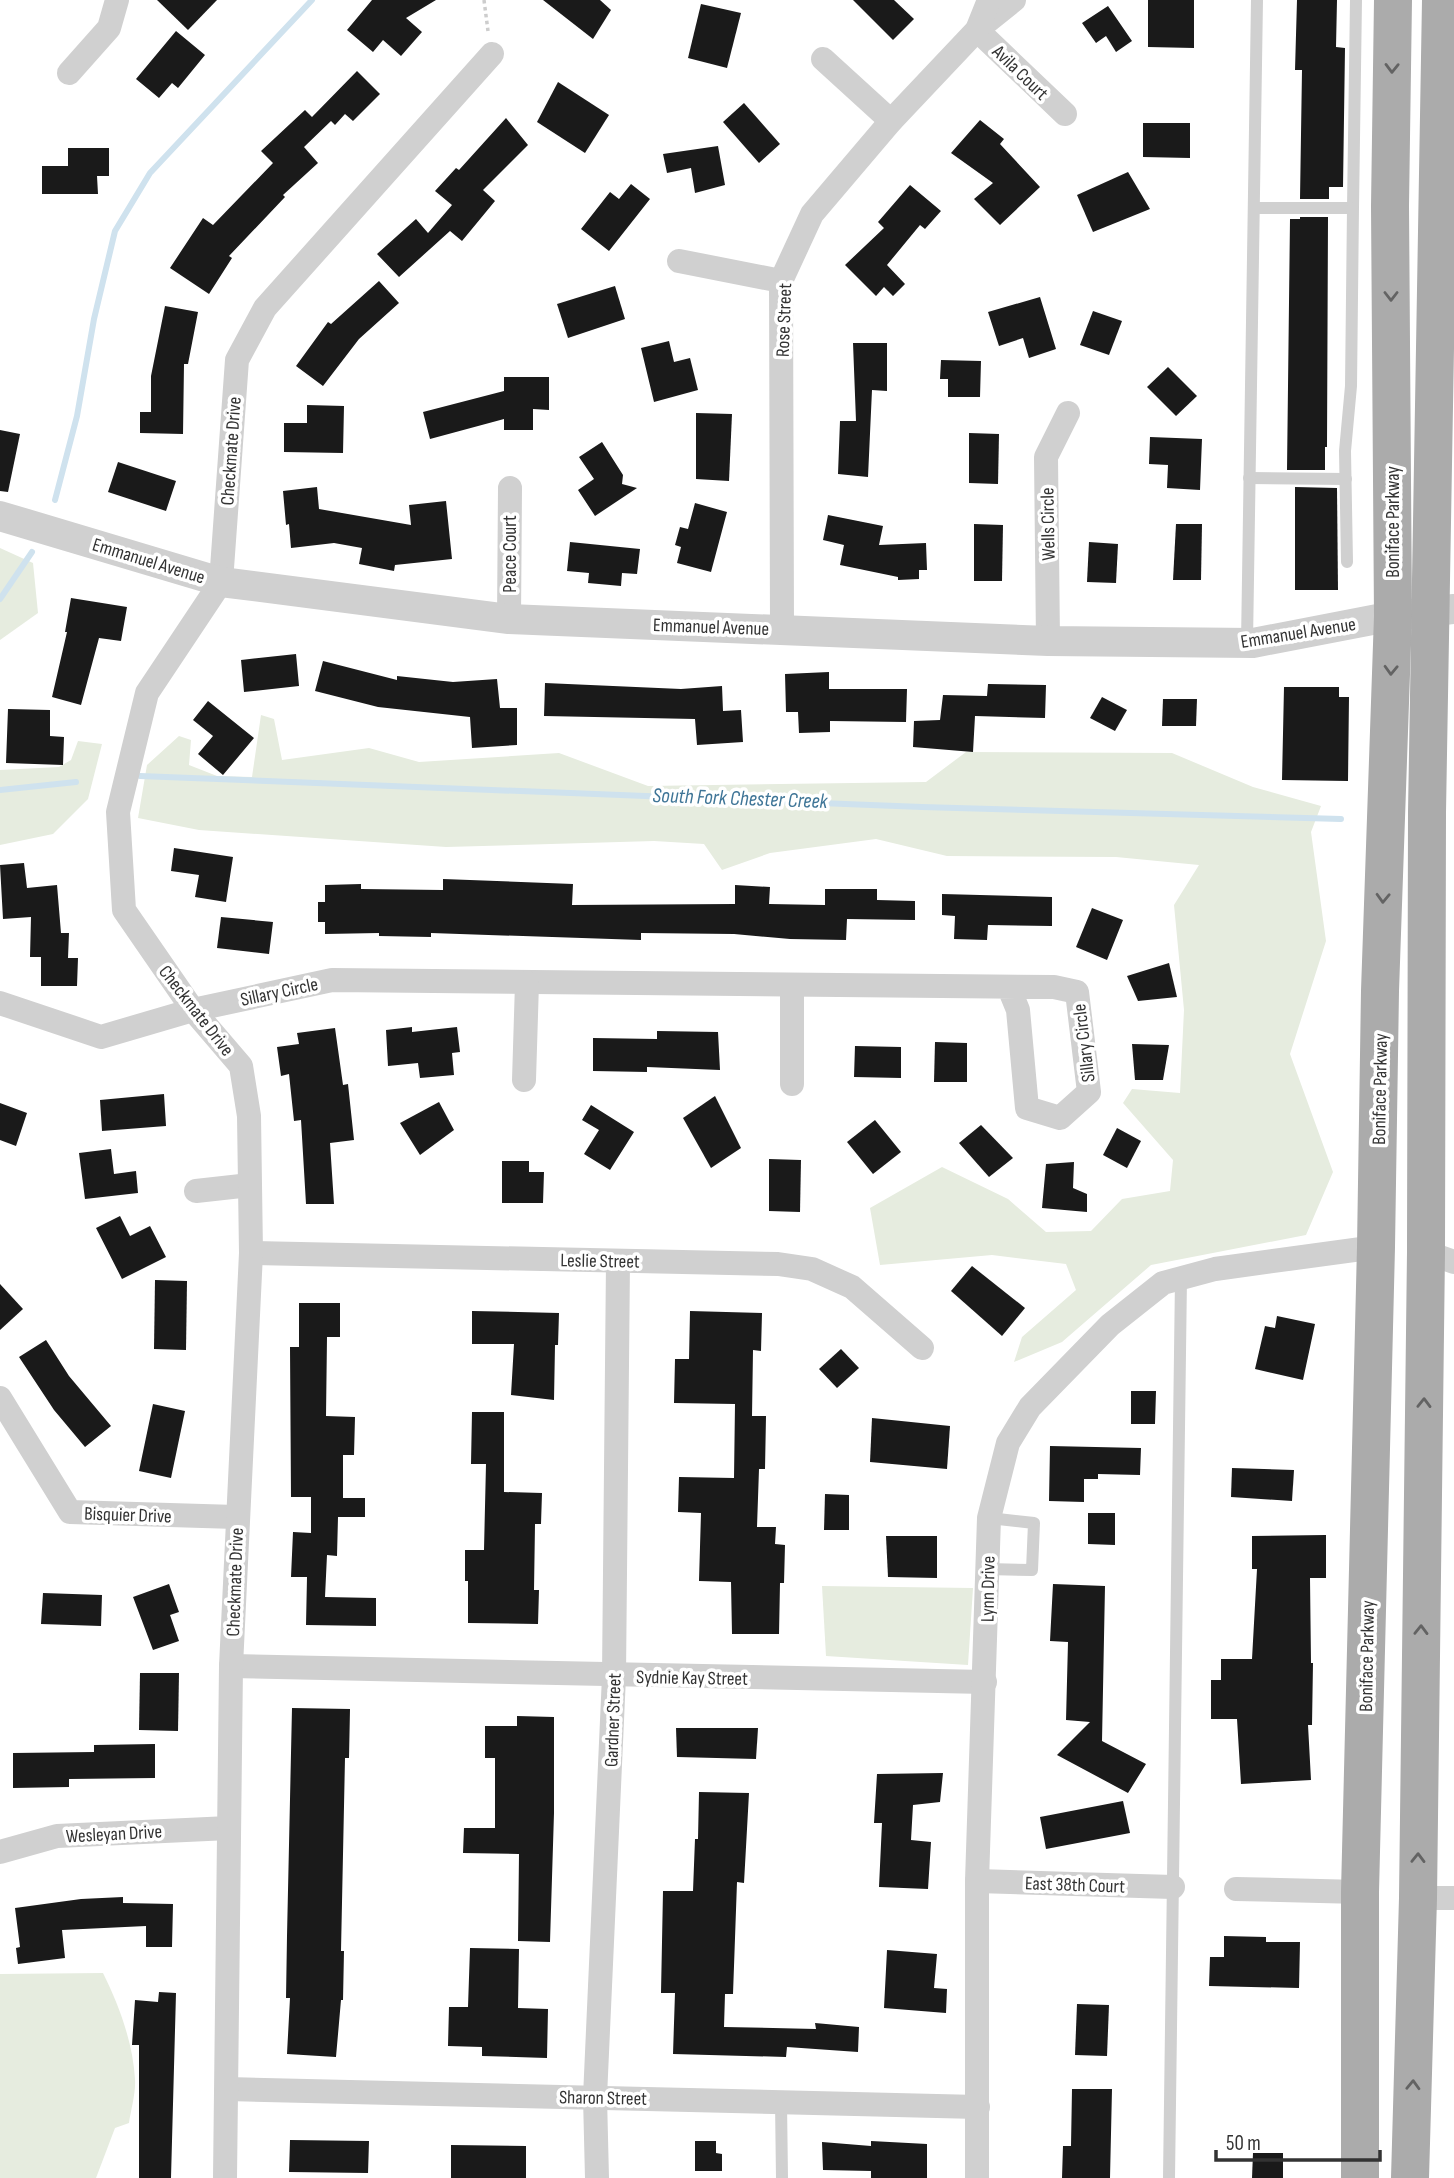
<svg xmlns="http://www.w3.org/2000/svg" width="1454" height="2178" viewBox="0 0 1454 2178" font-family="'Sofia Sans Condensed',sans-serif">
	<rect width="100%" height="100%" fill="#fff"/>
	<g fill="#e6ecdf">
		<path d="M0,548L33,563L38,613L0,640Z"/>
		<path d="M261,715L274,719L282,760L369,748L419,762L559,753L648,786L926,782L966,752L1172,753L1253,787L1321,806L1311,832L1326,941L1290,1054L1333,1172L1306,1235L1151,1265L1062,1342L1014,1362L1022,1337L1076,1290L1066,1264L992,1255L880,1265L870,1208L942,1167L1008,1199L1046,1232L1091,1231L1122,1199L1170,1191L1173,1160L1123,1103L1132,1089L1180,1093L1184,1010L1174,905L1199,865L1116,857L947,856L876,839L770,853L722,870L704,844L654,841L446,847L199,830L138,818L147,765L179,736L191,740L189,765L217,776L252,777Z"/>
		<path d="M78,741L102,744L88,799L53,834L0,845V770L59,767L71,760Z"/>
		<path d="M822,1586L973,1588L968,1665L826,1656Z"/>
		<path d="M103,1973C119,2005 133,2043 135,2079C136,2093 131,2109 129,2123L115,2128L96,2178H0V1974Z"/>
	</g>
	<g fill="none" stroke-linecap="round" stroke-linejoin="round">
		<g stroke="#cfe2ee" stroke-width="6">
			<path d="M55,500L77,416L94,319L115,231L150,173L312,0"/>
			<path d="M0,599L32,552"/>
			<path d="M140,776L922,807L1341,819"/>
			<path d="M0,790L76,782"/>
		</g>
	</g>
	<g fill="#1a1a1a">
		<path d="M157,0H217L188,30Z"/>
		<path d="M372,0H436L406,18L422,32L401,56L383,40L373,52L347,30Z"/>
		<path d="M543,0H600L611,10L593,39Z"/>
		<path d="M853,0H894L914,19L893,40Z"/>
		<path d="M1148,0H1194V48L1148,47Z"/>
		<path d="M1297,0H1337L1336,47L1345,48L1343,187H1329V199H1300L1302,70H1295Z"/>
		<path d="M701,4L741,13L727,68L688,58Z"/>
		<path d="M1108,6L1132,41L1116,52L1106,36L1096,43L1082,23Z"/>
		<path d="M176,31L205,55L178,88L172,83L159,98L136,79Z"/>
		<path d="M357,71L380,94L353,121L345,114L335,125L331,121L304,147L318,163L283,195L285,197L229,256L232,258L209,294L170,268L203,218L213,225L273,163L261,151L305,110L312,117Z"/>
		<path d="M558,82L609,115L585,153L537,122Z"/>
		<path d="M744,103L780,144L759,163L723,122Z"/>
		<path d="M506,118L528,145L483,190L495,201L462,241L450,231L399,277L377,254L416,219L428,233L452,205L435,191L456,168L459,170Z"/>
		<path d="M980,120L1004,139L1000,144L1040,187L1000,225L974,199L993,183L951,153Z"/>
		<path d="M1143,123H1190V158L1143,157Z"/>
		<path d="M718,146L725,185L695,193L691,168L667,173L663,154Z"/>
		<path d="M68,148H109V176H97L98,194H42V166H68Z"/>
		<path d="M1128,172L1150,209L1093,232L1077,195Z"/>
		<path d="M631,184L650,199L609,251L581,229L610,192L619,199Z"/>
		<path d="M910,185L941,211L925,229L920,225L887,265L905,284L893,296L884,287L876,296L845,265L884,228L878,222Z"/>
		<path d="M1300,217H1328L1327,447H1325V470H1287L1290,219H1300Z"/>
		<path d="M379,281L399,303L359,339L323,386L296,366L328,322L331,324Z"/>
		<path d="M615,286L625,319L568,338L557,304Z"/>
		<path d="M1040,297L1056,349L1029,358L1023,338L999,346L988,312Z"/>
		<path d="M165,306L198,312L188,364H184L183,434L140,433V412H151V376Z"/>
		<path d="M1093,311L1122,321L1109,355L1080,345Z"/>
		<path d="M669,341L674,362L690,358L698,390L654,402L641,348Z"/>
		<path d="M853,343H887V391L872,390L868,477L838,474L840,421H856Z"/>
		<path d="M941,360L981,361L980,397H948V379H940Z"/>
		<path d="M1168,367L1197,396L1176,416L1147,387Z"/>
		<path d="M504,377H549V410L533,409V430H504V419L430,439L423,412L504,391Z"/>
		<path d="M307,405L344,406L343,453L284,452V423H307Z"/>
		<path d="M696,413L732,414L729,481L696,479Z"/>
		<path d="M0,430L20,434L8,492L0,491Z"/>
		<path d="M969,433L999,434L998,484L969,483Z"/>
		<path d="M1150,437L1202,439L1200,490L1167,488L1168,465L1149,464Z"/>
		<path d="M602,442L623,475L622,484L637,488L595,516L578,490L594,479L579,457Z"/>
		<path d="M118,462L176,481L166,511L108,492Z"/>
		<path d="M317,487L319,509L411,525L409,505L446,501L452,559L395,565L394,571L359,564L362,548L334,543L291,548L289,524L286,525L283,491Z"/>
		<path d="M1295,487L1337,488L1338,590H1295Z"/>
		<path d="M695,503L727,512L711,572L677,563L681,547L675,545L680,527L688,529Z"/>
		<path d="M828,515L883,526L879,545L926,543L927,570H919V579L898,580V577L840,565L844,545L823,540Z"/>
		<path d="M974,524L1003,525L1002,581H974Z"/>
		<path d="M1176,524H1202L1201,580H1173Z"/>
		<path d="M570,542L640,549L637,574L622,573L621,586L588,583L589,573L567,571Z"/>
		<path d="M1089,542L1118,544L1116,583L1087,582Z"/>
		<path d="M71,598L127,607L121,641L99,638L81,705L52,697L67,632H65Z"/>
		<path d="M296,654L299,686L244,692L241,660Z"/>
		<path d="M323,661L397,680V676L453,682L497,679L500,708H517V745L472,748L470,717L378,707L315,691Z"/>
		<path d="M829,672V689H907L906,722L830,721V732L799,733L798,712H786L785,674Z"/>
		<path d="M545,683L681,689L722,686L723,711L741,710L743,742L697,745L695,719L544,716Z"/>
		<path d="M988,684L1046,685L1045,718L975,716L973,752L913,747L914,721L940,720L943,695L987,696Z"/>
		<path d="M1284,687H1339V697H1349L1348,781L1282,780Z"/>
		<path d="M1102,697L1127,710L1115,731L1090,718Z"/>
		<path d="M1163,699H1197L1196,726H1162Z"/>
		<path d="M208,701L254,738L223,775L198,754L213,736L193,720Z"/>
		<path d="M8,709L50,710V736L64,737L63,765L6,763Z"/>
		<path d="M174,848L233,857L226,902L195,897L199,875L171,871Z"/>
		<path d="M24,863L27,888L57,885L61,933H69L68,958H78L77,986H41V957H30L31,917L3,919L0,865Z"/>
		<path d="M443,879L573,884L572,905L735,904V885L770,887L769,904L825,905V889H877V900L915,901V920L847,919L846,940L790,939L734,934L641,933V940L431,933V937L379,936V933L325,934V922H318V902H325V885L361,884V889L443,890Z"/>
		<path d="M942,894L1052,897V926L988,925L987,940L954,939L955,916L942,915Z"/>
		<path d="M1092,908L1123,920L1107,960L1076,947Z"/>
		<path d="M221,917L273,922L269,954L217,948Z"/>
		<path d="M1169,963L1177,997L1138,1001L1127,976Z"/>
		<path d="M412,1027V1032L457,1027L460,1052L452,1053L454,1075L420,1078L418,1063L388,1066L386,1030Z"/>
		<path d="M335,1028L343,1085L348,1084L354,1140L330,1143L334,1204H306L301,1120L294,1121L289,1074L281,1076L277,1047L299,1044L297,1033Z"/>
		<path d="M657,1031L718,1032L720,1070L647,1067V1072L593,1071V1038L657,1039Z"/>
		<path d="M935,1042L967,1043V1082H934Z"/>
		<path d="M1132,1044L1169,1045L1163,1080H1135Z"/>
		<path d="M855,1046L901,1047V1078L854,1077Z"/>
		<path d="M164,1094L166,1126L102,1131L100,1100Z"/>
		<path d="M715,1096L741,1148L711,1168L683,1118Z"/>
		<path d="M439,1102L454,1130L420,1155L400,1123Z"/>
		<path d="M0,1103L27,1113L16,1146L0,1140Z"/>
		<path d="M591,1105L634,1132L610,1170L584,1154L599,1130L582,1120Z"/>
		<path d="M875,1120L901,1152L873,1174L847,1142Z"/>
		<path d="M981,1125L1013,1158L989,1177L959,1143Z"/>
		<path d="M1117,1128L1141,1141L1127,1168L1103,1155Z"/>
		<path d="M111,1149L114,1174L136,1171L138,1193L85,1199L79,1153Z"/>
		<path d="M769,1159L801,1160L800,1212L769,1211Z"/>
		<path d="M502,1161H529V1172H544L543,1203H502Z"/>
		<path d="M1074,1162L1073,1188L1087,1194V1212L1042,1208L1046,1164Z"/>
		<path d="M120,1216L130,1236L150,1226L166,1257L122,1279L96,1228Z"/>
		<path d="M972,1266L1025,1308L1002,1336L951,1291Z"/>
		<path d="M155,1280L187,1281L186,1350L154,1349Z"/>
		<path d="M0,1284L23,1309L0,1330Z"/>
		<path d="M299,1303H340V1337H327L326,1416L355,1417L354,1455H343V1498H365V1517H338L337,1556L327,1555L325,1597L376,1598V1626L306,1625L307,1577H291L293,1532L311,1533V1497H291L290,1347H299Z"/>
		<path d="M472,1311L559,1313L558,1345H555L554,1400L511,1395L514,1344H472Z"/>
		<path d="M690,1311L762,1313L761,1351L753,1350L752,1416H766L765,1469H759L757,1527H776L775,1544L785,1545L784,1583H780L779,1634H732L731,1582L699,1581L701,1513L678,1512L679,1477L734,1478L735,1404L674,1403L675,1359H689Z"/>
		<path d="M1277,1316L1315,1324L1303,1380L1255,1369L1265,1326L1275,1328Z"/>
		<path d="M46,1340L69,1376L111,1426L85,1447L54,1410L19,1357Z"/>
		<path d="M841,1349L859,1368L837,1388L819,1369Z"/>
		<path d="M1131,1391H1156L1155,1424H1131Z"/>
		<path d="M153,1404L185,1411L171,1478L139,1471Z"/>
		<path d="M472,1412H504V1492L542,1493L541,1524H535L534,1590H539L538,1624L468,1623V1581H465V1550H484L486,1464H471Z"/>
		<path d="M872,1418L950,1426L947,1469L870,1462Z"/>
		<path d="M1050,1446L1141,1448L1140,1475L1098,1474V1479H1084V1502L1049,1501Z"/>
		<path d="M1232,1468L1294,1470L1292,1501L1231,1497Z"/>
		<path d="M825,1494L849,1495V1530H824Z"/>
		<path d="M1088,1513H1115V1545L1088,1544Z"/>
		<path d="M1326,1535V1578H1310L1311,1663H1313L1312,1725H1308L1311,1780L1241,1784L1237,1719H1211V1680H1221V1659H1252L1257,1569H1252V1536Z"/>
		<path d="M886,1536H937V1578L888,1577Z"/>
		<path d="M169,1584L179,1612L170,1615L179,1641L153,1650L133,1597Z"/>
		<path d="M1053,1584L1105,1586L1102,1741L1146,1764L1128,1793L1057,1755L1090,1722L1066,1720L1068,1642L1050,1641Z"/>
		<path d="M43,1593L102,1595L101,1626L41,1624Z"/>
		<path d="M140,1673H179L178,1731L139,1730Z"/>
		<path d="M292,1708L350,1709L349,1758H345L341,1951H344L343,2000H341L336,2057L287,2054L290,1998H286L287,1936Z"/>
		<path d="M517,1716L554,1717V1813L550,1942L518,1941L519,1854L463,1853L464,1828H495V1758H485V1726H517Z"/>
		<path d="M676,1728H758L756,1759L677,1757Z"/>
		<path d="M155,1744V1778L69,1779V1787L13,1788V1753L94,1752V1745Z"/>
		<path d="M943,1773L940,1802L913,1805L911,1840L931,1842L928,1889L879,1887L882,1823H874L877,1774Z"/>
		<path d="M699,1792L749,1793L744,1883L737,1882L733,1994H725L724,2027L816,2029L815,2023L859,2027L858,2052L787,2047L786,2057L673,2054L675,1993H661L663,1891H693L695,1839H698Z"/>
		<path d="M1123,1801L1130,1833L1046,1849L1040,1817Z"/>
		<path d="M123,1897V1903L173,1904L172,1947H146V1926L62,1930L65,1958L18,1964L16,1948L20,1947L15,1908L81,1899Z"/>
		<path d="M1224,1936L1266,1937V1942H1300L1299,1988L1209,1986L1210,1957H1224Z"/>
		<path d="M470,1948L519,1949L518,2008L548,2009L547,2058L482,2056V2047L448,2046L449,2007H468Z"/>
		<path d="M887,1950L937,1954L934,1988L947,1989L946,2013L884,2008Z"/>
		<path d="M159,1992L176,1993L171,2178H139V2045H132L135,2000L158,2002Z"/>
		<path d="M1077,2004L1109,2005L1107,2056L1075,2055Z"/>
		<path d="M1072,2089H1112L1110,2178H1062L1063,2146H1071Z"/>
		<path d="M290,2140L369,2141L368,2173L289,2172Z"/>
		<path d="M695,2141H716V2153L722,2154V2171H695Z"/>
		<path d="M871,2141L927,2144V2178H871V2171L823,2170L822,2142L871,2146Z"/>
		<path d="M451,2145L526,2146V2178H451Z"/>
		<path d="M1253,2153H1283V2178H1252Z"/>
	</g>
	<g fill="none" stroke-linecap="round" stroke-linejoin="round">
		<path stroke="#cdcdcd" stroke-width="3.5" stroke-dasharray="3.5 3.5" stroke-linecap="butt" d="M484,0L488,31"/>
		<g stroke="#d0d0d0" stroke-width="12">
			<path d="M1254,208H1353L1356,0"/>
			<path d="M1249,478L1346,479"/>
			<path d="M1347,562L1345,451L1351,386L1353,208"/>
			<path d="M1247,643L1257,0"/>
			<path d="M987,1569L1032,1570L1034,1523L989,1518"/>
			<path d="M781,2102L782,2178"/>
			<path d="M1169,2178L1181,1278"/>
		</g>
		<g stroke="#d0d0d0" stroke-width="24">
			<path d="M978,29L1014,0"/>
			<path d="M977,30L1065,114"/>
			<path d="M823,59L891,121"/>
			<path d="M69,73L109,28L117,0"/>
			<path d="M679,261L781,281"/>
			<path d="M509,619L510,488"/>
			<path d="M782,628L781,281L812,214L891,121L977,30L989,0"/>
			<path d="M1048,641L1046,457L1068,413"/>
			<path d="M0,1003L101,1037L193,1010L332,980L1054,987L1077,992L1089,1092L1060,1118L1027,1108L1018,1010L1009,988"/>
			<path d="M524,1080L527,983"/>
			<path d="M792,1084V986"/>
			<path d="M196,1191L250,1185"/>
			<path d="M1426,1252L1454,1262"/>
			<path d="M251,1253L778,1264L812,1269L852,1287L922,1348"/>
			<path d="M0,1398L70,1512L236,1517"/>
			<path d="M231,1666L985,1682"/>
			<path d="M0,1852L57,1836L229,1828"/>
			<path d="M977,1881L1173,1887"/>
			<path d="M1236,1889L1360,1892"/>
			<path d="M1418,1898H1454"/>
			<path d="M227,2089L978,2107"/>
			<path d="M225,2178L231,1666L251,1253L249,1116L241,1066L193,1010L124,910L118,812L147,693L221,582L237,360L265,308L492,54"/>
			<path d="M597,2178L595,2097L614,1676L618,1261"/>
			<path d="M977,2178V1881L989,1518L1008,1443L1030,1407L1110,1325L1163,1283L1215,1269L1376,1247"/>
		</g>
		<path stroke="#d0d0d0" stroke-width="30" d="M0,516L221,582L509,619L1048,641L1253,643L1393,616L1454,609"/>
		<g stroke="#ababab" stroke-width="38">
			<path d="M1360,2178V1892L1376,1247L1380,991L1393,616L1390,206L1393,0"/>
			<path d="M1410,2178L1418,1898L1426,1252L1427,812L1441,0"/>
		</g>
	</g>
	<defs><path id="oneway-chevron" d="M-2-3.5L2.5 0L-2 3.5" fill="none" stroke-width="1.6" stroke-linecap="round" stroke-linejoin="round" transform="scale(1.75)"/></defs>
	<g stroke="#636363">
		<use href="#oneway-chevron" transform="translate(1392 68) rotate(91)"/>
		<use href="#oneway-chevron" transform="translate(1391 296) rotate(90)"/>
		<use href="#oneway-chevron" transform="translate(1391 670) rotate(92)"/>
		<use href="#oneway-chevron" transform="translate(1383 898) rotate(92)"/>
		<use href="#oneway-chevron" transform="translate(1424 1403) rotate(-89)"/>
		<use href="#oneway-chevron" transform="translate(1421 1630) rotate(-89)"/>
		<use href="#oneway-chevron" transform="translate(1418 1858) rotate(-89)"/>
		<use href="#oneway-chevron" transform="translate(1413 2085) rotate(-88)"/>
	</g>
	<g text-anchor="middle" stroke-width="7" stroke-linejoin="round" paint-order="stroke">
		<g font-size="19" fill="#333" stroke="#fff">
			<text transform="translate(1021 72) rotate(44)" y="7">Avila Court</text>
			<text transform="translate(783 320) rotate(-88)" y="7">Rose Street</text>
			<text transform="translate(230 451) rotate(-86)" y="7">Checkmate Drive</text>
			<text transform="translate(1392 522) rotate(-90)" y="7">Boniface Parkway</text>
			<text transform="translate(1047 524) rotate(-91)" y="7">Wells Circle</text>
			<text transform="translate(509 554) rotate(-90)" y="7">Peace Court</text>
			<text transform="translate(149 560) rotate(17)" y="7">Emmanuel Avenue</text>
			<text transform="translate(711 626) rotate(2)" y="7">Emmanuel Avenue</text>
			<text transform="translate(1298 632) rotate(-9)" y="7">Emmanuel Avenue</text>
			<text transform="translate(279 991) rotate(-12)" y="7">Sillary Circle</text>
			<text transform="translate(197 1010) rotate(52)" y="7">Checkmate Drive</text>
			<text transform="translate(1083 1043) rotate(-97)" y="7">Sillary Circle</text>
			<text transform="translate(1379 1089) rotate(-89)" y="7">Boniface Parkway</text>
			<text transform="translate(600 1260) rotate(1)" y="7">Leslie Street</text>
			<text transform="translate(128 1514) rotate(2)" y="7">Bisquier Drive</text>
			<text transform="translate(234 1582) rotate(-88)" y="7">Checkmate Drive</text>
			<text transform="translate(987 1589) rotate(-89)" y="7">Lynn Drive</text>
			<text transform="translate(1366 1656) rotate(-89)" y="7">Boniface Parkway</text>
			<text transform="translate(692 1677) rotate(1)" y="7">Sydnie Kay Street</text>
			<text transform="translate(612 1720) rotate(-88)" y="7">Gardner Street</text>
			<text transform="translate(114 1833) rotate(-3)" y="7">Wesleyan Drive</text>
			<text transform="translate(1075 1884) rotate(2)" y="7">East 38th Court</text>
			<text transform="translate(603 2097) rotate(1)" y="7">Sharon Street</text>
		</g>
		<g font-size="21" font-style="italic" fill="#3f7597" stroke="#fff">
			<text transform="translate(740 798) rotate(2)" y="7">South Fork Chester Creek</text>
		</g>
	</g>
	<path d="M1216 2150v10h164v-10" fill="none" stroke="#333333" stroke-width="3.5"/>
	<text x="1226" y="2150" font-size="21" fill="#333333" stroke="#ffffff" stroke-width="5" paint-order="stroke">50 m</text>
</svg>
